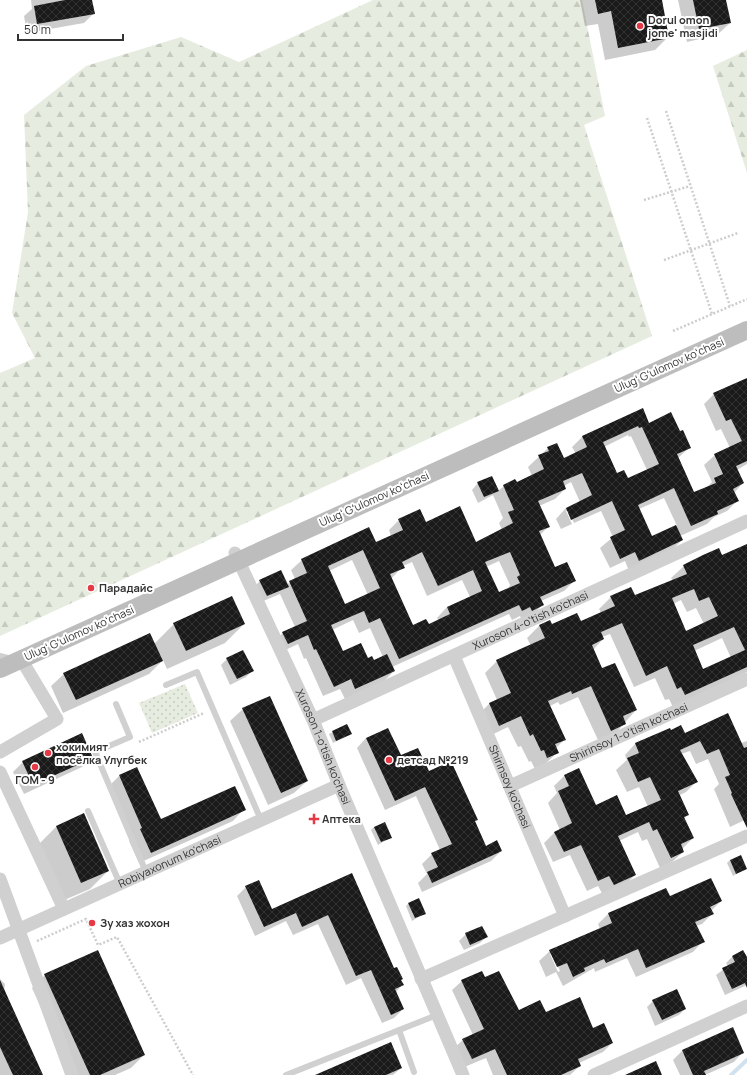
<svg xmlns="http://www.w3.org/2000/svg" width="747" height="1075" viewBox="0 0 747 1075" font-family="Manrope,sans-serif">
	<defs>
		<pattern id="green-dots" width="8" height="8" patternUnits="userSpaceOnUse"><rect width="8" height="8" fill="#e6ecdf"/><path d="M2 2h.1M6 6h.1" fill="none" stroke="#c6cbc0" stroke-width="1.8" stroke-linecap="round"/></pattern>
		<pattern id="forest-firs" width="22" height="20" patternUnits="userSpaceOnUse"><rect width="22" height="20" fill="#e6ecdf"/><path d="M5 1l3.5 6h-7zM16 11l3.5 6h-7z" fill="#c6cbc0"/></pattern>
		<pattern id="building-cross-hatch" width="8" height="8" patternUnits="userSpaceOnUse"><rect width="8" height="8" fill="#1a1a1a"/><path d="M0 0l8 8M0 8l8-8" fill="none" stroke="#333"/></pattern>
	</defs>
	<rect width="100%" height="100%" fill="#fff"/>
	<path fill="url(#green-dots)" d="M185,684L198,713L152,733L139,703Z"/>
	<g fill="url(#forest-firs)">
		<path d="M373,0H582L605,116L584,125L652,336L0,636V373L35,358L12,313L28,212L24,115L86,66L181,37L239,62Z"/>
		<path d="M747,50V173L713,66Z"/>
	</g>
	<g fill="#0003" fill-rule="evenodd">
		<path d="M31,0H91L93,14L84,23L27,33L24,16L32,9Z"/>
		<path d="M580,0H661L668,37L655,50L605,60L598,24L585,26Z"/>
		<path d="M678,0H725L730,23L717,35L687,42Z"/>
		<path d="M747,381V464L737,470L743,483L734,493L737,501L727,511L714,517L707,524L680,536L682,540L672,550L629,571L625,561L610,568L600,548L613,537L601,511L574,523L568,511H566L572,524L561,529L556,519L566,508L580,502L571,482L564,486L565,489L555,499L539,506L549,526L540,535L554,568L575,580L564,591L541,601L542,605L532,616L522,620L520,616L512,620L509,614L392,667L394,671L384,681L345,699L340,689L323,696L306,658L304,659L298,644L277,654L272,643L283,633L295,627L280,594L261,602L254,587L260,581L286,585L295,579L291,570L302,560L376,543L391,536L389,530L399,520L425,523L476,543L502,530L499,523L503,518L493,495L478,503L472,490L478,483L498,491L504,486L516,483L532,476L528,467L548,448L563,459L576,454L572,447L583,436L648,424L680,433L690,447L677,459L693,494L706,488L712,482L704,465L715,455L730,448L721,429L716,431L704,404L714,394ZM628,435L629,437L631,436L647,470L628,479L616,474L604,447ZM664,498L677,526L651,537L639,509ZM352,560L368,595L345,606L329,571ZM499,561L510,585L508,589L498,594L486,567ZM412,562L427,596L462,580L470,597L447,607L437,618L439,621L428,626H413L391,579L403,566ZM353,620L359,633L370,628L383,657L373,661L343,652L332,630Z"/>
		<path d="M747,545V672L673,707L669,699L665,700L655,678L634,687L610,634L602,637L603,639L593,650L602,670L636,710L613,736L599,742L578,697L560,705L558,702L550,706L565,739L556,748L558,752L545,764L535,769L531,761L529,762L521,746L518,747L508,727L487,737L477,716L489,704L497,700L485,673L497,661L531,646L527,638L539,626L550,621L552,625L580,622L601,613L599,609L611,597L635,596L673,581L671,578L684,566L721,556ZM681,600L687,612L696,608L704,624L686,632L673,604ZM722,638L731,658L703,670L694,651Z"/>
		<path d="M174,624H244L225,643L167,669L163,660L149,674L63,713L51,686L64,674L154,644Z"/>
		<path d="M227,659L252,671L246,677L230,685L221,665Z"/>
		<path d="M243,709L307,781L294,793L268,805L230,721Z"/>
		<path d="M347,725L351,734L333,743L329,734Z"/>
		<path d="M670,731L741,743L747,741V819L730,827L714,789L719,784L708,759L696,764L690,751L681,754L696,782L686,792L680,795L688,814L684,819L693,838L682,849L683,852L672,862L660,868L647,839L642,841L638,832L619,841L635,875L624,886L603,895L598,886L587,891L570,855L553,862L544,843L555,832L560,830L548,803L557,793L554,786L564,776L596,806L626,817L648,807L639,787L627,792L616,770L627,760L625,755L635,744L652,736Z"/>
		<path d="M366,738L428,772L477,819L474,822L485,847L501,851L491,861L422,892L418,883L427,874L422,864L432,854L440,850L416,796L385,810L357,748Z"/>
		<path d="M91,757L82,767L24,794L13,772L23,762Z"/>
		<path d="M119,776L160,821L244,809L233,821L139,863L129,841L131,839L108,787Z"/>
		<path d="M84,815L108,871L90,889L62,901L38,845L56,827Z"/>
		<path d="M374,827L391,837L378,845L371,830Z"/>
		<path d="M730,860L746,868L733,876L727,863Z"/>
		<path d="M351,875L394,970L402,979L400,981L402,985L396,992L403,1009L394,1018L382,1023L361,978L346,985L318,924L293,935L286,921L255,936L237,896L246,887L272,910Z"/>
		<path d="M669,897L721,901L711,911L712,914L702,924L696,926L703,941L693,952L636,977L627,958L595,972L594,968L563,986L556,972L546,977L539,961L550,951L600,929L598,924L608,914ZM550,954H552L560,971L558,972Z"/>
		<path d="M409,903L425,913L412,921L406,906Z"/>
		<path d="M466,934L486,937L480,943L464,950L459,941Z"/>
		<path d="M743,952L747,961V985L725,995L716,975L728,966L726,963L732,957Z"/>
		<path d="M45,975L144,1055L131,1068L115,1075H72L32,988Z"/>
		<path d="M485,978L519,1011L545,1013L593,1029L612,1043L603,1052L579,1063L580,1066L570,1075H493L486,1058L462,1068L453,1049L463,1040L473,1035L452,990L462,981Z"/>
		<path d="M0,979L5,984L4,991L38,1075H0Z"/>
		<path d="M653,1001L685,1009L679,1015L655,1026L647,1007Z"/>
		<path d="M733,1029L743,1052L734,1062L705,1075H680L673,1060L682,1051Z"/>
		<path d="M401,1068L393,1075H318Z"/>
	</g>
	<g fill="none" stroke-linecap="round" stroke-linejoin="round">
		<path stroke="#cfe2ee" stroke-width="4" d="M731,1075L747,1060"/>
	</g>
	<g fill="url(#building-cross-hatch)" fill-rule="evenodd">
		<path d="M65,0H92L95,14L37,24L34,6Z"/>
		<path d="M595,0H662L669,38L618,48L611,11L598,14Z"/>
		<path d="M693,0H726L731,23L699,29Z"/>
		<path d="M747,378V461L736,466L744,483L733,489L739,501L717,511L718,514L691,526L674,488L638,505L652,536L676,525L683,540L639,561L635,552L620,559L610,537L625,530L612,501L571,520L566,508L592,495L582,473L563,481L566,489L538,501L550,527L539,531L555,567L567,562L576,581L540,597L544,605L532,611L530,607L522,611L519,605L399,659L380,618L369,623L364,611L331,625L343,651L361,643L368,658L372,656L374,660L387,654L395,671L355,689L351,679L334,687L316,649L314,650L308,635L288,644L282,632L307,621L289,581L307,573L301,559L369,527L376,542L403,530L398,519L420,509L426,522L460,506L476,542L513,523L508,512L514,510L503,485L515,479L517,482L544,469L538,455L549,451L547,447L557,443L564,458L587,447L582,436L643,408L649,423L671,412L680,431L683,430L691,448L677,454L694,492L716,483L714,478L723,474L714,454L742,441L731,419L726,421L713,393ZM638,426L639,428L642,427L659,464L628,478L624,470L617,473L603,442ZM363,550L380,588L345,604L328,566ZM422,552L438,586L473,570L482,591L447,607L450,614L429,624L426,619L413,625L390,574L405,568L402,562ZM510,552L520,575L517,577L520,583L499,592L485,562Z"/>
		<path d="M492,476L499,491L484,497L477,482Z"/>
		<path d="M747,544V667L685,695L681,687L677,689L667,666L646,676L622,623L601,632L604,639L592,645L602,668L615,663L637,710L623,716L626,724L611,731L591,686L572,694L571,691L548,701L566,740L555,744L559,753L547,758L544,750L541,751L533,734L530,736L521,716L499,726L489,703L511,693L496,660L545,638L539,625L550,620L552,624L577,613L581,621L615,606L610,596L631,587L635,595L687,574L683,565L703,555L719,548L722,555ZM694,589L699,601L709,597L718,616L686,631L672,598ZM734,627L745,650L703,669L693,645Z"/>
		<path d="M281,570L289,587L267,596L259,580Z"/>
		<path d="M232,596L245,624L186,651L173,623Z"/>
		<path d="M150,633L163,661L76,700L63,673Z"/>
		<path d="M243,650L254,671L237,679L226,658Z"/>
		<path d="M270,696L308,781L281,793L242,708Z"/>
		<path d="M728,713L744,748L747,747V828L731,794L732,793L725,777L730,775L719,749L707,754L700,741L680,750L698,782L678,791L689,815L684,817L694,838L681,844L684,852L671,858L657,829L653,831L649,822L618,836L636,875L614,885L609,876L598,881L581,845L564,852L554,832L572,823L558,791L569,786L564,775L579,768L596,805L617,795L626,815L661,800L650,777L638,782L627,758L639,753L635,743L670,728L671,730L681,725L685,733Z"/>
		<path d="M347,724L352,734L336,741L332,731Z"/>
		<path d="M388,728L401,755L418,748L429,771L451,761L478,820L475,821L486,846L497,840L502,851L432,883L427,872L438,867L431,853L452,844L425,787L395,801L366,738Z"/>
		<path d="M82,733L93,758L33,785L22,761Z"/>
		<path d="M137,767L161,819L235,786L246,810L151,853L140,829L142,828L119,775Z"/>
		<path d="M84,813L109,871L81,883L56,826Z"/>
		<path d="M385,822L392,838L381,842L374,827Z"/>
		<path d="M741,855L747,869L736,874L730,860Z"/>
		<path d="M352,873L394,968L397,967L403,979L401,980L404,985L395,989L404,1009L391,1015L371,970L356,976L328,915L302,927L296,913L264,927L245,886L259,880L272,909Z"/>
		<path d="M711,878L722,901L710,907L714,914L695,922L705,942L646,968L638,949L606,963L604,959L584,968L585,971L573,977L567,963L557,967L549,950L612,923L608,913L666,888L670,896Z"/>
		<path d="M419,898L426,914L415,918L408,903Z"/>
		<path d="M482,926L488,937L470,945L465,933Z"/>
		<path d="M98,950L145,1055L100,1075H90L44,974Z"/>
		<path d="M743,950L747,957V988L745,983L732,989L722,968L735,962L732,956Z"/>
		<path d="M482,971L485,977L499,971L519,1010L540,1000L546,1012L580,997L593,1028L604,1023L613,1043L578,1059L581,1066L561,1075H507L495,1049L472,1059L462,1039L484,1029L461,980Z"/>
		<path d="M0,980L43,1075H13L0,1047Z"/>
		<path d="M677,989L686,1009L662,1020L652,1000Z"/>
		<path d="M733,1027L744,1053L704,1071L706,1075H693L682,1050Z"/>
		<path d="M391,1042L402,1068L386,1075H315Z"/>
		<path d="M656,1061L662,1075H625Z"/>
	</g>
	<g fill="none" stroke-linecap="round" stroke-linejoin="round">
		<g stroke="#cdcdcd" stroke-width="2.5" stroke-dasharray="2 2" stroke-linecap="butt">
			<path d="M666,111L730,306"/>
			<path d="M647,118L712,314"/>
			<path d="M644,200L690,186"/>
			<path d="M664,260L738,233"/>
			<path d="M673,331L747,299"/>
			<path d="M139,742L204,713"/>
			<path d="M37,941L86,919L98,945L117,937L193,1075"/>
		</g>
		<g stroke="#d0d0d0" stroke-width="6">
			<path d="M0,656L12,659"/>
			<path d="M166,685L197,672L261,820"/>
			<path d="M116,704L130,737L95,752L146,872"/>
			<path d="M88,811L120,884"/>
			<path d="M399,1030L414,1072"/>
			<path d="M286,1075L437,1015"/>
		</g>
		<g stroke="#d0d0d0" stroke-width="13">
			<path id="s1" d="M235,553L313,720L339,785L463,1075"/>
			<path id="s2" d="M454,656L565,916"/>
			<path id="s3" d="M313,720L747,521"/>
			<path d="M0,752L57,719L21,659"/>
			<path d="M0,772L64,909"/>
			<path id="s4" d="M510,786L747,679"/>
			<path d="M0,879L72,1075"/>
			<path id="s5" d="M0,938L339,785"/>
			<path d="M421,979L747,836"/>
			<path d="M594,1075L747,1006"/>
		</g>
		<path stroke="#bdbdbd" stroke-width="18" d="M0,669L747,330"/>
	</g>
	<g fill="#e63946" stroke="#fff" stroke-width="1.5">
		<circle cx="640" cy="26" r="4"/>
		<circle cx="91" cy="588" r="4"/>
		<circle cx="48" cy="753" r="4"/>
		<circle cx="389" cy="760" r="4"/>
		<circle cx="35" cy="767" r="4"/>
		<path d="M312 813h4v4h4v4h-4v4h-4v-4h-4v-4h4z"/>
		<circle cx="92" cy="923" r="4"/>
	</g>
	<g text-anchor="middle" stroke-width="4" stroke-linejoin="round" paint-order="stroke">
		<g font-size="11" font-weight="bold" fill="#333" stroke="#fff" text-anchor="start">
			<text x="648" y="24">Dorul omon<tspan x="648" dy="13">jome' masjidi</tspan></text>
			<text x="99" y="592">Парадайс</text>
			<text x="56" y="751">хокимият<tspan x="56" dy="13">посёлка Улугбек</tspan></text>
			<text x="397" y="764">детсад №219</text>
			<text x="35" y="784" text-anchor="middle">ГОМ - 9</text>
			<text x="322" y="823">Аптека</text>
			<text x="100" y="927">Зу хаз жохон</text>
		</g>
		<g font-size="11" fill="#333" stroke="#fff">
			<text transform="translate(669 365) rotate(-24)" y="4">Ulugʻ Gʻulomov koʻchasi</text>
			<text transform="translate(374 499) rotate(-24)" y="4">Ulugʻ Gʻulomov koʻchasi</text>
			<text dy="4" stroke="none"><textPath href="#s3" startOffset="239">Xuroson 4-o'tish ko'chasi</textPath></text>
			<text transform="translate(79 633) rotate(-24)" y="4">Ulugʻ Gʻulomov koʻchasi</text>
			<text dy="4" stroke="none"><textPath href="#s4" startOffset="130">Shirinsoy 1-o'tish ko'chasi</textPath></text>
			<text dy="4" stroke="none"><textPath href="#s1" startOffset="213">Хuroson 1-o'tish ko'chasi</textPath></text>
			<text dy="4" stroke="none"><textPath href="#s2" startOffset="142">Shirinsoy ko'chasi</textPath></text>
			<text dy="4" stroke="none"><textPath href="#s5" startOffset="186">Robiyaxonum ko'chasi</textPath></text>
		</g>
	</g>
	<path d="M18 34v6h105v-6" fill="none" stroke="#333333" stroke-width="2"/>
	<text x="24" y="34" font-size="12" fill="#333333" stroke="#ffffff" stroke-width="3" paint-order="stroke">50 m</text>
</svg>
